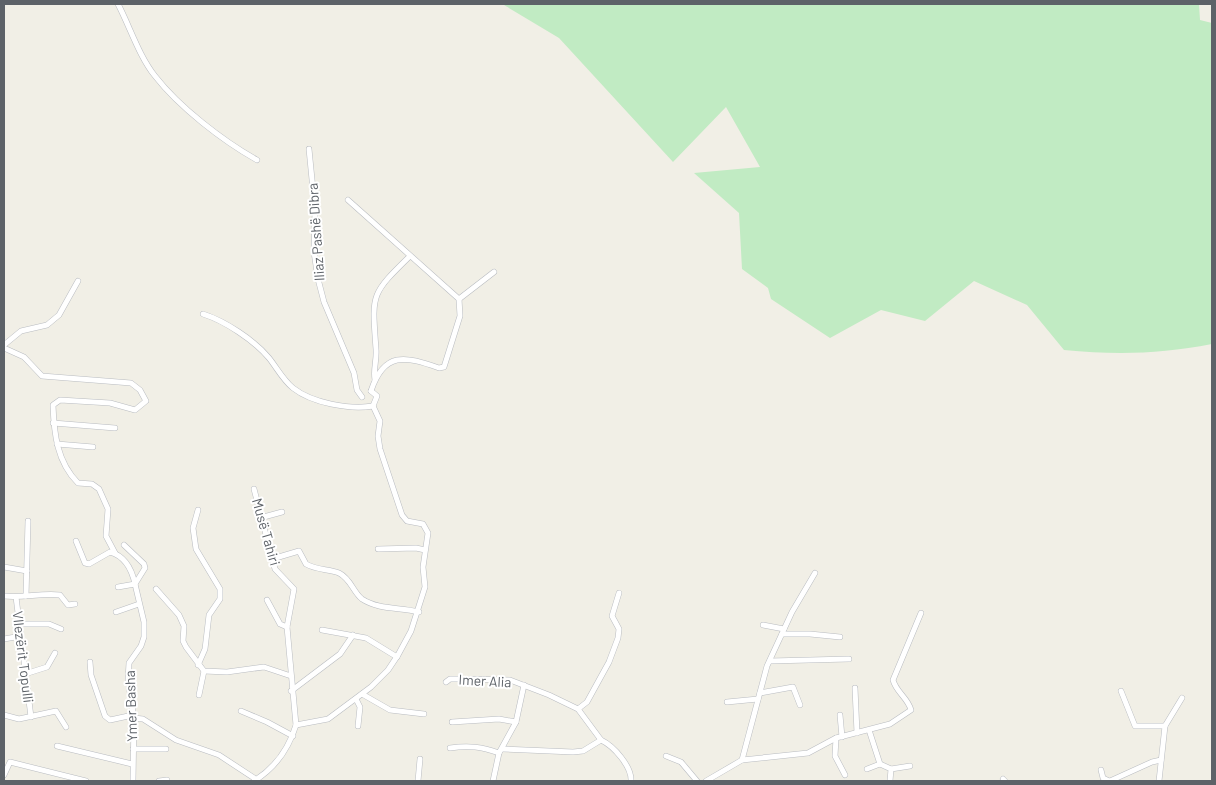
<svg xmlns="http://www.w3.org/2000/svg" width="1216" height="785" viewBox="0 0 1216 785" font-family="Barlow,sans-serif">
	<rect width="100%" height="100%" fill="#f1efe6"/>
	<path fill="#c1ebc3" d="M1199,4L1200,20L1212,23V344C1160,354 1117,355 1064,350L1027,305L974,281L925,321L881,310L830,338L771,299L768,288L742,269L739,213L694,173L760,167L726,107L673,162L559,38L504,5Z"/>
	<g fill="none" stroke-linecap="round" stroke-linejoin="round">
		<defs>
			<g id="street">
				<path d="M118,4C130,27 139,56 155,76C179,107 223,141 257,160"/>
				<path d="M309,149L315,210L314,252L318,279L324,302L354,373L357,390L362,397"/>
				<path d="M348,200L459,299L494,272"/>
				<path d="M203,314C225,321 254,340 269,358C277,368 283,380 293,388C312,403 350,410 373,406"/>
				<path d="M4,345L21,331L47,325L59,315L78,281"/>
				<path d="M4,348L24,357L42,376L131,383L140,390L146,401L135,410L110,403L60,400L53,405C54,434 57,462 78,483L92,484L99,489L108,509L106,536L115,553"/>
				<path d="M375,380C373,369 377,360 376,349C372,294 370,295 410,256"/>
				<path d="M371,391C384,351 405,356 439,368L444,367L460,316L459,299"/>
				<path d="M371,391L377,396L373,406"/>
				<path d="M53,423L115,428"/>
				<path d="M57,444L93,447"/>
				<path d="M254,489L275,569L294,589L287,627L296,725C289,748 275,768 254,781"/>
				<path d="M260,518L282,512"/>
				<path d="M76,541L85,563L89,564L110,552C125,556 132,570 135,584L118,587"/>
				<path d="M124,545L144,564L145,568L135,584L144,622V637L141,646L129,663L128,680L134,718L133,781"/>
				<path d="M378,549L416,548L425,550"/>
				<path d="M272,559L299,551L306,564C316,570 329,569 339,573C351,579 353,592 362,599C379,610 400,607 419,612"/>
				<path d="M4,567L27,571"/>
				<path d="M156,589L179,615L184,626L183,641L186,647L204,671L227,672L264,667L291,676"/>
				<path d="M4,596C23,598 41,593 60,595L68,605L75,604"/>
				<path d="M26,596L28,521"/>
				<path d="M16,597L31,717"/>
				<path d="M267,600L280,624L287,627"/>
				<path d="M116,612L139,604"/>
				<path d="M19,624H49L61,629"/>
				<path d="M763,625L784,629"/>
				<path d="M322,630L366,638L397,657"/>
				<path d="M782,634H810L840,637"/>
				<path d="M4,639L21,636"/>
				<path d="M770,661L849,659"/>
				<path d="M90,662L91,675L105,716L110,720L133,715"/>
				<path d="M198,665L205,649L209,615L220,599V589L196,549L193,528L198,510"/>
				<path d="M25,674L47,667L55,653"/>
				<path d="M446,682L450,679H468L510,680L549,695L578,709L587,702L609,662L618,638L619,629L612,616L619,593"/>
				<path d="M855,688L857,733"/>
				<path d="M291,691L340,654L353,635"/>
				<path d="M1121,691L1135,726H1165"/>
				<path d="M760,693L793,687L800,705"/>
				<path d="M362,694L390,710L424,714"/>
				<path d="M199,695L204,671"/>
				<path d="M356,699L360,707L358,726"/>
				<path d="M727,702L758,699"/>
				<path d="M578,709L601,740C614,746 632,767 631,781"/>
				<path d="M241,711L267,722L293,736"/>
				<path d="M4,715L19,719L56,711L66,727"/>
				<path d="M840,715L842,737"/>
				<path d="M134,718L143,719L176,740L219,755L257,780"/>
				<path d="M452,722L499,719L516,722"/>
				<path d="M296,725L328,719L371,687L388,670L398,655L411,631L425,587L423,567L428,533L423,524L407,521L402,515L380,449L378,436L380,421L373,406"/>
				<path d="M869,730L880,764"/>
				<path d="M836,738L835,756L845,775"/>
				<path d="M57,746L132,764"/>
				<path d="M450,748C469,745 482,747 499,753"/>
				<path d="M133,749H166"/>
				<path d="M502,749L573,752L583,751L601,740"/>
				<path d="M666,756L681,762L697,781"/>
				<path d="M742,760L767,666L792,612L815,573"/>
				<path d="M880,764L891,769L890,781"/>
				<path d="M867,769L880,764"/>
				<path d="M891,769L910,766"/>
				<path d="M1101,770L1103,778L1109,781"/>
				<path d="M4,775L10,762L86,781"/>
				<path d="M1003,779L1005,781"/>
				<path d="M159,781L167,780"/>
				<path d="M418,781L420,759"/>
				<path d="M493,781L499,753L516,722L524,685"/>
				<path d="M706,781L742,760L808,753L836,738L890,724L911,710C908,698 896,692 893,680L921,613"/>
				<path d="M1110,781L1152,762L1161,760"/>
				<path d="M1159,781L1165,726L1182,698"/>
			</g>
		</defs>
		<use href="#street" stroke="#b9bcc1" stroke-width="6"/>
		<use href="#street" stroke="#fff" stroke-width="5"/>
	</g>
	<g text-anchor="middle" stroke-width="4" stroke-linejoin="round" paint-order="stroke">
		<g font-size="14" fill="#5d6268" stroke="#fff">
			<text transform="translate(316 232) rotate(-94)" y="5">Iliaz Pashë Dibra</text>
			<text transform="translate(266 532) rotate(74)" y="5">Musë Tahiri</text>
			<text transform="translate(23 657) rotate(83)" y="5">Vllezërit Topulli</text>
			<text transform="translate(485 681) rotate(3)" y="5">Imer Alia</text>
			<text transform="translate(131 706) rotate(-92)" y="5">Ymer Basha</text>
		</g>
	</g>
	<rect width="1216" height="785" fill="none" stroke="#5d6268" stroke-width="10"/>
</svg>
